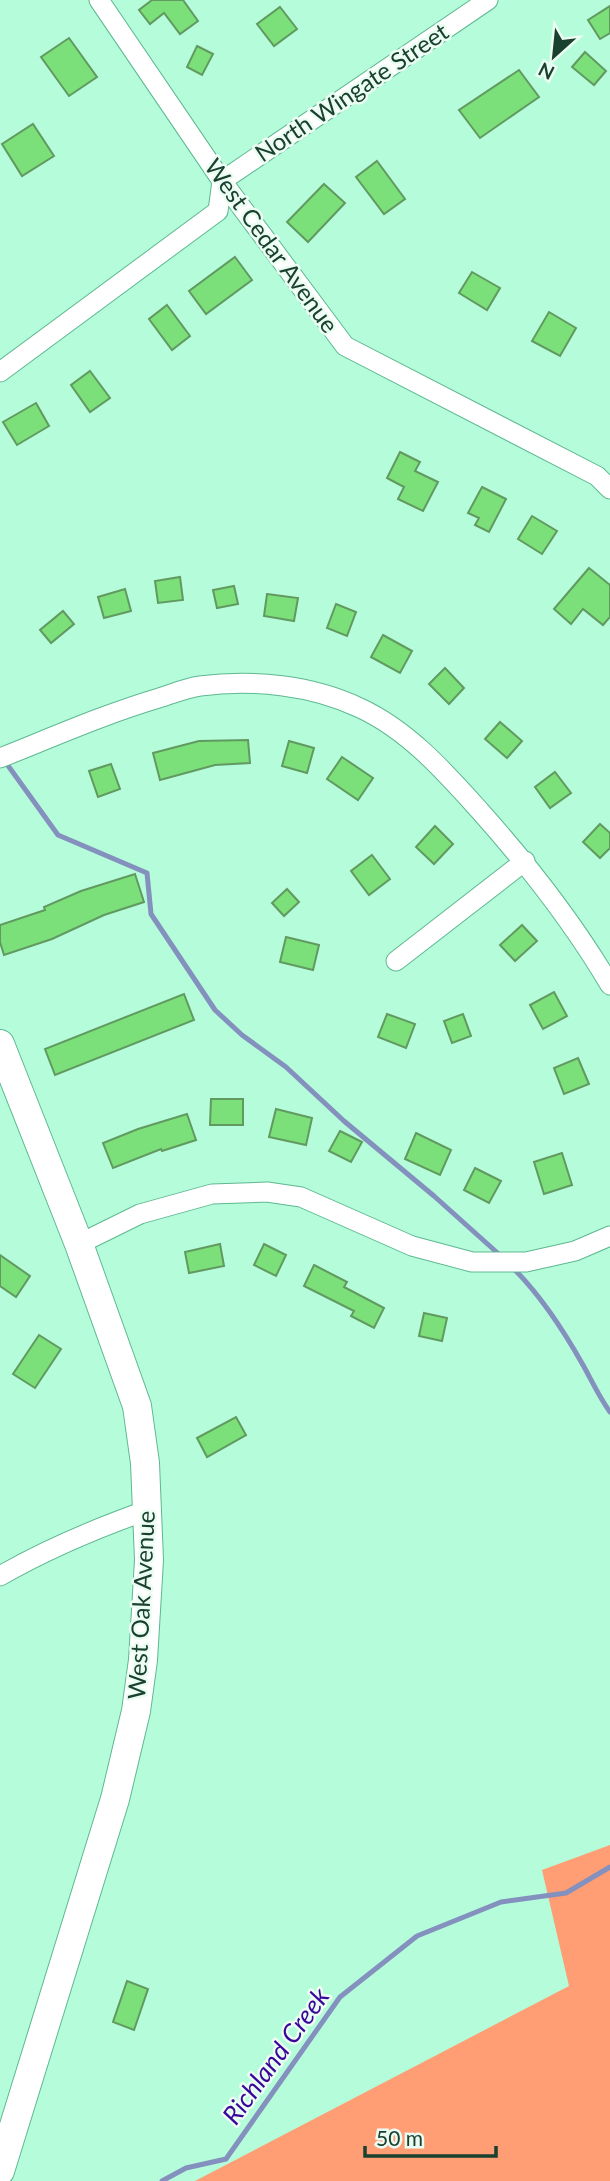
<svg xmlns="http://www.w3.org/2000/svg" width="610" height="2181" viewBox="0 0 610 2181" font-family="Lato,sans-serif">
	<rect width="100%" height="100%" fill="#b5fcda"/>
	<path fill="#ff9e74" d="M610,1845V2181H195L569,1986L542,1870Z"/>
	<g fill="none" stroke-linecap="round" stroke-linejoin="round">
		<g stroke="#8490bd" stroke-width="5">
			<path d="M4,760L58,835L147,873L151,914L215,1010L242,1035L286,1067L344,1121L434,1196L502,1257"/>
			<path d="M514,1269C540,1295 565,1333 583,1365C592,1381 599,1397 610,1412"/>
			<path d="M162,2181L186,2168L226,2159L340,1997L417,1936L501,1902L566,1893L610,1867"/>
		</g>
	</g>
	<g fill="#7be07a" stroke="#619a60" stroke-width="2">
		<path d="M152,0H183L198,21L180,34L164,13L150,24L139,10Z"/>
		<path d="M610,6V33L600,39L588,20Z"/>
		<path d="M280,7L297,29L274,46L257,24Z"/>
		<path d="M69,38L97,77L69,96L41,57Z"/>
		<path d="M197,46L213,54L202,75L187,67Z"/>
		<path d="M585,52L606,71L594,85L572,67Z"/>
		<path d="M519,70L539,97L480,138L459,110Z"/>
		<path d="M33,124L54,156L22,176L2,144Z"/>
		<path d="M377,161L405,199L384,214L356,177Z"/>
		<path d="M324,184L345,203L308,242L287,222Z"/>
		<path d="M235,257L252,280L206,314L189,291Z"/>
		<path d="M472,272L500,288L487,310L459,293Z"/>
		<path d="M167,305L190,336L172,350L149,319Z"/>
		<path d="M549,312L576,328L560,356L532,341Z"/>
		<path d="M90,371L110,398L90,412L71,385Z"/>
		<path d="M36,403L49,426L17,445L3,422Z"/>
		<path d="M400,452L420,462L415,471L438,482L423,511L398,499L404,487L387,478Z"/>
		<path d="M482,487L506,499L489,532L475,525L479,518L468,513Z"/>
		<path d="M532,516L557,531L542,554L518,539Z"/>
		<path d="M589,568L610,585V617L603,625L583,609L571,624L554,609Z"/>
		<path d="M180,577L183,600L158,603L155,581Z"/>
		<path d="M234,586L238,604L217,608L213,590Z"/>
		<path d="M125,589L131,611L104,618L98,597Z"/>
		<path d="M267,594L298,598L294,621L264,616Z"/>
		<path d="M336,604L356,612L347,636L327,628Z"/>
		<path d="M63,611L74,624L51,643L40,630Z"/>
		<path d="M383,635L412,651L400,673L371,657Z"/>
		<path d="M445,668L464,688L449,704L429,684Z"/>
		<path d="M500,722L522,741L507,758L485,739Z"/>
		<path d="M248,740L250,763L215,765L160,780L153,753L199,741Z"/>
		<path d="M289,741L314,748L307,773L282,766Z"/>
		<path d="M342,757L373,778L358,800L327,779Z"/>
		<path d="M111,764L120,789L98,797L89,771Z"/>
		<path d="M555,772L571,793L550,808L535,787Z"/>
		<path d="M600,824L610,833V848L600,858L583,842Z"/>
		<path d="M435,826L453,844L434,864L416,847Z"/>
		<path d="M372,855L390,879L369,895L351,871Z"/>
		<path d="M135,874L144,902L104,915L52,939L4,955L0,942V925L45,910L44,907L81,891Z"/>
		<path d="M287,889L299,902L284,916L272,903Z"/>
		<path d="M522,925L537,941L515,961L500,945Z"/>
		<path d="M286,937L319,945L313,970L280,962Z"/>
		<path d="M554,992L567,1016L543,1029L530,1005Z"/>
		<path d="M184,994L194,1020L55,1075L45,1049Z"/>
		<path d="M387,1014L415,1024L406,1048L378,1037Z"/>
		<path d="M463,1014L471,1036L452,1043L444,1021Z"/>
		<path d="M578,1058L589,1084L564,1094L554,1068Z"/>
		<path d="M211,1099H243V1125H210Z"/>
		<path d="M276,1109L312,1118L306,1145L269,1137Z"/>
		<path d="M187,1114L196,1140L162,1151L161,1149L113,1168L103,1143L138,1129Z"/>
		<path d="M340,1131L362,1142L351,1162L329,1151Z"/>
		<path d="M416,1133L451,1150L440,1175L405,1159Z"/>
		<path d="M562,1153L572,1185L544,1194L534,1162Z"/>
		<path d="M475,1168L501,1181L489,1203L464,1190Z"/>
		<path d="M220,1244L224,1266L189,1273L185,1252Z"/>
		<path d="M264,1244L286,1255L276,1276L254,1265Z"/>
		<path d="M0,1255L30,1276L16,1297L0,1286Z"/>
		<path d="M314,1265L347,1282L344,1287L384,1308L374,1328L351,1316L354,1311L304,1286Z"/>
		<path d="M424,1313L447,1318L442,1341L419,1336Z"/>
		<path d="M39,1335L61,1349L35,1388L13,1374Z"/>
		<path d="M236,1417L246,1435L207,1457L197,1438Z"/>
		<path d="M127,1981L148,1989L134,2030L113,2022Z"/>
	</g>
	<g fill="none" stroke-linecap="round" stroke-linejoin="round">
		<defs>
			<g id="street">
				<path d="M99,0L222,181L345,346L597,476L610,489"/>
				<path d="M0,372L218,211L222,181L488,0"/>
				<path d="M0,758C53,737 105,714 159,698C172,694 186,688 200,686C252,679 312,685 360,708C408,730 446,773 480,811C529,866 573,922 610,985"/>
				<path d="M396,961L525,861"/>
				<path d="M79,1244L140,1214L212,1194L267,1192L301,1197L412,1246L472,1262H526L575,1251L610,1236"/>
				<path d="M0,1576C47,1549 97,1528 148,1510"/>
			</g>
			<path id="secondary" d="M0,1044L79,1244L137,1406L145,1463L149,1560L143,1660L136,1711L115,1799L0,2171"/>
		</defs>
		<use href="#street" stroke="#5eb891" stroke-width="21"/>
		<use href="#secondary" stroke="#5eb891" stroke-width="30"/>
		<use href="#street" stroke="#fff" stroke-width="19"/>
		<use href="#secondary" stroke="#fff" stroke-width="28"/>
	</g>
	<g text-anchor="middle" stroke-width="5" stroke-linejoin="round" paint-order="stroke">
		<g font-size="24" fill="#1a4030" stroke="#ebfcf3">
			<text transform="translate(352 93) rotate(-34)" y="8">North Wingate Street</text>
			<text transform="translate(271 246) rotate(54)" y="8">West Cedar Avenue</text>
			<text transform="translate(142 1605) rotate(-87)" y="8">West Oak Avenue</text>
		</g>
		<g font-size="26" font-style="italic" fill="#380699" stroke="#ebfcf3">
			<text transform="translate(276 2056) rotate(-54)" y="9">Richland Creek</text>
		</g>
	</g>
	<g transform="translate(554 56) rotate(207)" stroke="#ebfcf3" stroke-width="5" paint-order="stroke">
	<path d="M0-5L12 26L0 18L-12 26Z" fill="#1a4030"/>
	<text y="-10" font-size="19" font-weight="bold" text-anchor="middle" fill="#1a4030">N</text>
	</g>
	<path d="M365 2146v10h131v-10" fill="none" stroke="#1a4030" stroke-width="3.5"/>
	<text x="376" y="2146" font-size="21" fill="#1a4030" stroke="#ebfcf3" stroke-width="5" paint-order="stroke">50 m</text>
</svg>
